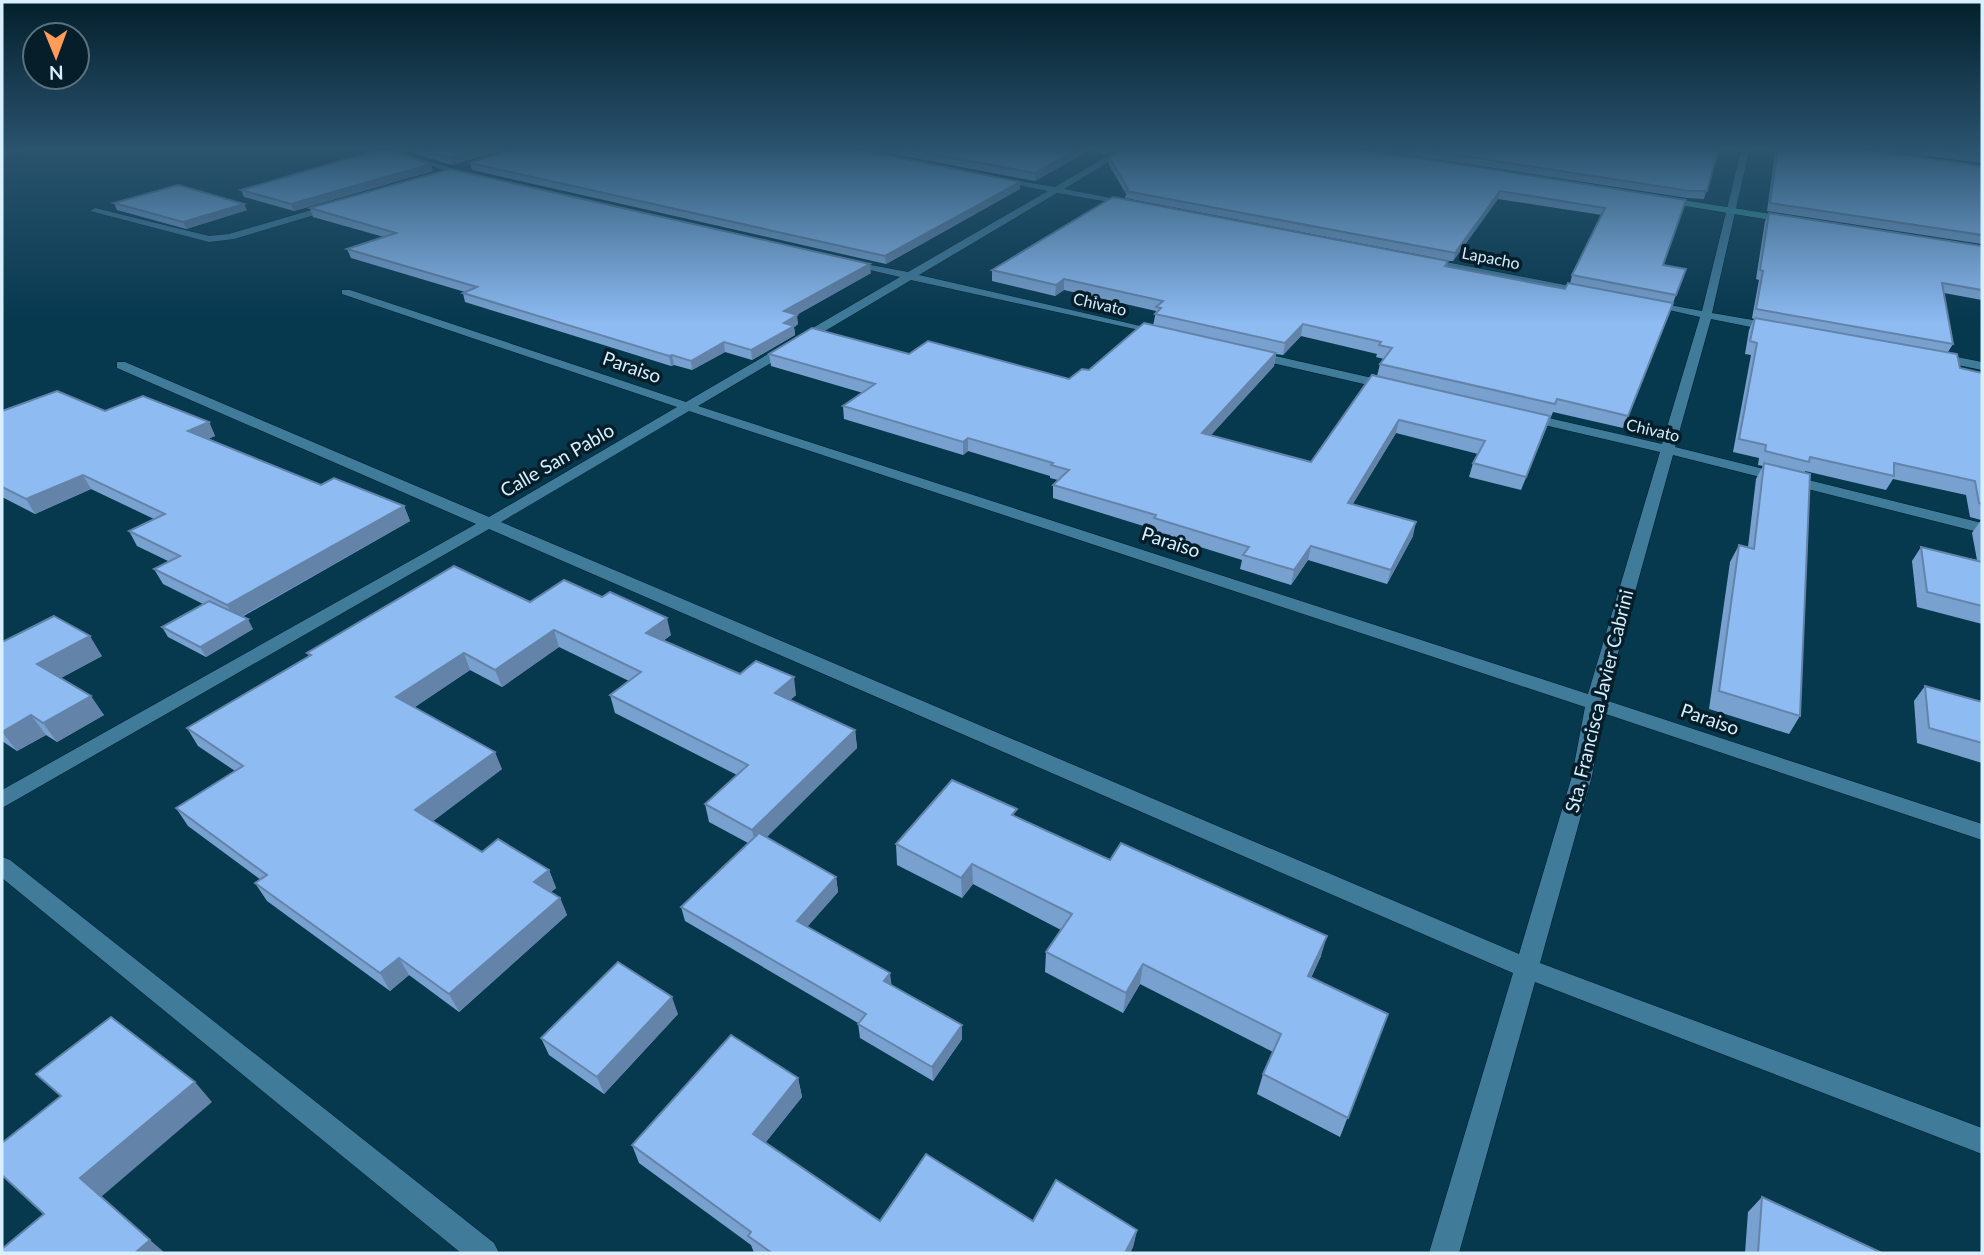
<svg xmlns="http://www.w3.org/2000/svg" width="1984" height="1255" viewBox="0 0 1984 1255" font-family="Lato,sans-serif">
	<rect width="100%" height="100%" fill="#06384e"/>
	<g fill="none" stroke-linecap="round" stroke-linejoin="round">
		<defs>
			<path id="lane" d="M335,203L340,206L338,208L234,239L209,242L90,211L95,208L209,236L229,234Z"/>
			<g id="street">
				<path d="M21,147H35L2,156V152Z"/>
				<path d="M371,147H383L473,175L466,177Z"/>
				<path d="M1123,147H1133L1064,189L1132,202V206L1057,193L919,275L1162,331V335L911,280L698,406L1588,694L1660,452L1527,421L1520,417L1527,413L1662,444L1700,317L1642,304L1648,301L1702,311L1742,147H1750L1712,313L1776,324L1782,328L1776,332L1711,319L1675,447L1982,523V533L1673,455L1605,700L1982,824V840L1603,713L1592,776L1540,963L1982,1128V1154L1535,982L1459,1253H1429L1513,973L489,529L2,808V790L476,524L117,368V362H125L489,517L677,407L342,294V290H350L686,402L900,277L844,264V260L908,272L1048,191L996,181V177L1055,187ZM689,411L1585,707L1572,776L1519,954L501,522Z"/>
				<path d="M1425,258L1586,289L1591,292L1586,295L1421,263V259Z"/>
				<path d="M1254,351L1390,382L1396,386L1390,390L1250,358L1248,355Z"/>
				<path d="M1937,353L1982,362V370L1933,360V354Z"/>
				<path d="M2,857L10,860L494,1243L499,1253H461L2,878Z"/>
			</g>
			<path id="secondary" d="M1664,197L1789,217L1794,220L1789,223L1661,202V198Z"/>
		</defs>
		<use href="#lane" stroke="#001e2d" stroke-width="1"/>
		<use href="#street" stroke="#001e2d" stroke-width="1"/>
		<use href="#secondary" stroke="#001e2d" stroke-width="1"/>
		<use href="#lane" fill="#407b9a" fill-rule="evenodd"/>
		<use href="#street" fill="#407b9a" fill-rule="evenodd"/>
		<use href="#secondary" fill="#34949f" fill-rule="evenodd"/>
	</g>
	<g fill="#79a1d0" fill-rule="evenodd">
		<path d="M401,147H512L452,165L402,150Z"/>
		<path d="M855,147H1095L1035,181Z"/>
		<path d="M1098,147H1118L1103,155Z"/>
		<path d="M1358,147H1719L1704,199L1687,198Z"/>
		<path d="M1776,147H1851L1982,166V244L1767,211Z"/>
		<path d="M1856,147H1982V163Z"/>
		<path d="M1109,157L1686,200L1663,265L1686,269L1673,303L1623,428L1553,412L1521,490L1469,477L1473,463L1478,454L1396,433L1352,505L1413,536L1387,584L1308,560L1291,585L1240,569L1242,560L1152,532L1153,529L1053,498V485L1058,480L1050,478V476L968,451L963,455L844,419L843,406L863,393L771,366L769,354H909L1069,379L1089,370L1153,326L1156,311L1064,290L1055,296L992,281V270L1436,258L1125,198L1126,194L1109,165ZM1498,199L1602,215L1572,275L1570,284L1565,289L1447,266L1448,261H1453ZM1301,336L1377,354L1376,357L1384,359L1380,364L1377,376L1311,462L1211,435L1274,366L1276,354L1283,355Z"/>
		<path d="M470,163L1020,189L886,264L472,170Z"/>
		<path d="M433,171L294,211L244,197L241,190Z"/>
		<path d="M114,203L247,210L186,229L117,210Z"/>
		<path d="M310,208L871,273L796,315L798,324L794,327L795,335L752,360L725,352L692,370L674,365L671,366L465,302L463,293L465,292L351,258L347,249L384,237L313,217Z"/>
		<path d="M1769,213L1982,246V300L1944,293L1953,344L1948,352L1960,368L1982,373V624L1917,607L1912,561L1921,547L1977,560L1972,533L1981,520L1970,517L1966,495L1893,479L1886,490L1805,471L1800,716L1789,734L1709,709L1730,562L1739,545L1748,547L1756,479L1763,466L1758,465L1759,458L1733,452L1751,355L1745,354L1749,330L1754,319L1752,318L1759,280L1756,279L1765,221Z"/>
		<path d="M2,411H105L209,422L215,436L208,439L321,485L404,506L410,521L242,617L253,629L206,657L168,637L162,627L203,604L163,584L154,569L170,562L137,546L129,531L154,519L91,489L35,514L2,497Z"/>
		<path d="M530,602L671,635L663,641L740,674L796,695L790,700L855,730L857,748L766,837L836,877L838,892L807,927L891,985L962,1025V1039L933,1081L860,1038L858,1023L685,921L681,907L748,843L709,822L705,804L737,775L615,713L610,695L629,681L559,647L502,687L470,670L415,707L502,769L433,821L482,852L549,870L556,888L551,892L560,898L567,915L459,1012L409,975L390,991L267,901L255,883L261,880L188,826L176,808L235,771L198,746L187,728L309,656L307,653Z"/>
		<path d="M2,642L102,656L61,678L104,715L57,742L46,735L17,751L2,741Z"/>
		<path d="M1925,686L1982,702V763L1917,743L1914,701Z"/>
		<path d="M1017,817L1321,956L1311,978L1388,1014L1340,1137L1257,1094L1263,1074L1273,1052L1140,984L1123,1013L1045,972L1046,952L1061,930L973,884L962,898L897,865L896,844Z"/>
		<path d="M678,1014L604,1094L549,1055L541,1038Z"/>
		<path d="M798,1078L802,1097L765,1143L880,1221H1033L1137,1230L1133,1247L1130,1253H754L751,1245L639,1163L632,1145Z"/>
		<path d="M1762,1197L1882,1253H1745L1748,1212Z"/>
	</g>
	<g fill="#6383a9">
		<path d="M487,147H512L452,165L450,158Z"/>
		<path d="M1082,147H1095L1035,181V173Z"/>
		<path d="M1106,147H1118L1103,155L1104,148Z"/>
		<path d="M431,164L433,171L294,211L291,204Z"/>
		<path d="M1020,182V189L886,264L885,256Z"/>
		<path d="M1500,191L1498,199L1453,261L1455,253Z"/>
		<path d="M244,204L247,210L186,229L183,222Z"/>
		<path d="M870,264L871,273L786,321L784,311Z"/>
		<path d="M1064,279V290L1055,296L1056,285Z"/>
		<path d="M797,315L798,324L794,327L795,335L752,360L751,350L784,323Z"/>
		<path d="M1303,324L1301,336L1283,355L1285,343Z"/>
		<path d="M724,342L725,352L692,370L691,361Z"/>
		<path d="M1276,353L1274,366L1201,446L1202,433Z"/>
		<path d="M672,355L674,365L671,366L669,356Z"/>
		<path d="M1399,420L1396,433L1345,517L1348,503Z"/>
		<path d="M209,422L215,436L195,444L188,431Z"/>
		<path d="M968,438V451L963,455V442Z"/>
		<path d="M83,475L91,489L35,514L26,499Z"/>
		<path d="M404,506L410,521L235,620L227,605Z"/>
		<path d="M1416,522L1413,536L1387,584L1391,570Z"/>
		<path d="M1311,546L1308,560L1291,585L1294,570Z"/>
		<path d="M667,618L671,635L650,650L646,633Z"/>
		<path d="M248,619L253,629L206,657L200,647Z"/>
		<path d="M554,630L559,647L502,687L495,670Z"/>
		<path d="M90,636L102,656L51,683L37,664Z"/>
		<path d="M464,653L470,670L404,714L396,697Z"/>
		<path d="M794,677L796,695L778,710L775,693Z"/>
		<path d="M91,696L104,715L57,742L43,723Z"/>
		<path d="M31,715L46,735L17,751L2,732Z"/>
		<path d="M855,730L857,748L756,848L752,830Z"/>
		<path d="M495,752L502,769L424,828L415,810Z"/>
		<path d="M972,864L973,884L962,898L961,878Z"/>
		<path d="M549,870L556,888L542,899L534,882Z"/>
		<path d="M836,877L838,892L800,935L797,921Z"/>
		<path d="M560,898L567,915L459,1012L449,994Z"/>
		<path d="M1327,936L1321,956L1302,997L1308,976Z"/>
		<path d="M399,958L409,975L390,991L380,973Z"/>
		<path d="M1143,964L1140,984L1123,1013L1126,993Z"/>
		<path d="M890,973L892,988L884,981Z"/>
		<path d="M672,997L678,1014L604,1094L597,1077Z"/>
		<path d="M962,1025V1039L933,1081L932,1067Z"/>
		<path d="M798,1078L802,1097L758,1152L753,1134Z"/>
		<path d="M195,1082L212,1102L101,1197L80,1178Z"/>
		<path d="M1137,1230L1133,1247L1130,1253H1125Z"/>
		<path d="M150,1240L165,1253H135Z"/>
	</g>
	<g fill="#8dbbf2" stroke="#6383a9" stroke-width="2">
		<path d="M413,147H487L450,158Z"/>
		<path d="M518,147H847L1020,182L885,256L470,163Z"/>
		<path d="M893,147H1082L1035,173Z"/>
		<path d="M1127,147H1351L1686,200L1663,265L1686,269L1676,295L1572,275L1605,208L1500,191L1455,253L1126,191L1128,189L1109,157Z"/>
		<path d="M1405,147H1719L1707,191H1690Z"/>
		<path d="M1778,147H1851L1982,166V235L1770,203Z"/>
		<path d="M1916,147H1982V155Z"/>
		<path d="M384,148L431,164L291,204L241,190Z"/>
		<path d="M450,169L870,264L784,311L797,315L784,323L794,326L751,350L724,342L691,361L672,355L669,356L463,293L477,287L347,249L396,233L310,208Z"/>
		<path d="M178,185L244,204L183,222L114,203Z"/>
		<path d="M1113,197L1448,261L1445,266L1565,289L1568,283L1673,303L1628,416L1557,399L1555,404L1380,364L1392,348L1379,345L1381,342L1303,324L1285,343L1155,314L1161,308L1156,307L1163,301L1064,279L1056,285L992,270Z"/>
		<path d="M1769,213L1982,246V290L1942,283L1953,344L1756,309L1763,271L1760,270Z"/>
		<path d="M1755,318L1957,354L1960,368L1982,373V504L1979,503L1975,481L1894,463V476L1810,457L1809,462L1765,451L1766,445L1739,439L1757,343L1750,341Z"/>
		<path d="M1144,323L1276,353L1202,433L1311,462L1372,375L1550,416L1526,477L1473,463L1485,441L1399,420L1348,503L1416,522L1391,570L1311,546L1294,570L1243,555L1249,547L1154,518L1156,515L1053,485L1069,470L1051,465L1053,463L968,438L963,442L843,406L875,384L769,354L812,328L909,354L928,341L1069,379L1082,369L1089,370Z"/>
		<path d="M57,391L105,411L143,396L209,422L188,431L321,485L334,478L404,506L227,605L154,569L180,556L129,531L165,514L83,475L26,499L2,487V411Z"/>
		<path d="M1764,463L1810,474L1800,716L1719,691L1739,545L1754,549Z"/>
		<path d="M1921,547L1982,562V606L1927,592Z"/>
		<path d="M454,566L530,602L564,580L602,597L610,592L667,618L646,633L740,674L756,661L794,677L775,693L855,730L752,830L705,804L748,765L610,695L641,672L554,630L495,670L464,653L396,697L495,752L415,810L482,852L498,839L549,870L534,882L560,898L449,994L399,958L380,973L255,883L267,875L176,808L243,766L187,728L311,655L307,653Z"/>
		<path d="M209,601L248,619L200,647L162,627Z"/>
		<path d="M54,616L90,636L37,664L91,696L43,723L31,715L2,732V642Z"/>
		<path d="M1925,686L1982,702V743L1929,728Z"/>
		<path d="M952,780L1017,809L1012,815L1110,860L1121,843L1327,936L1308,976L1388,1014L1348,1118L1263,1074L1281,1034L1143,964L1126,993L1046,952L1072,914L972,864L961,878L896,844Z"/>
		<path d="M759,833L836,877L797,921L890,973L884,981L962,1025L932,1067L858,1024L866,1014L681,907Z"/>
		<path d="M618,962L672,997L597,1077L541,1038Z"/>
		<path d="M111,1017L195,1082L80,1178L150,1240L135,1253H2V1249L44,1214L2,1175V1143L61,1096L36,1074Z"/>
		<path d="M731,1035L798,1078L753,1134L880,1221L926,1154L1033,1221L1056,1180L1137,1230L1125,1253H772L748,1236L751,1232L632,1145Z"/>
		<path d="M1762,1197L1882,1253H1758Z"/>
	</g>
	<linearGradient id="sky" x2="0" y2="1"><stop stop-color="#031f2b"/><stop offset="0.46" stop-color="#2a536e"/><stop offset="1" stop-color="#2a536e" stop-opacity="0"/></linearGradient>
	<rect width="1984" height="323" fill="url(#sky)"/>
	<g text-anchor="middle" stroke-width="7" stroke-linejoin="round" paint-order="stroke">
		<g font-size="16" fill="#d8effd" stroke="#051e2a">
			<text transform="translate(1491 258) rotate(11)" y="6">Lapacho</text>
			<text transform="translate(1100 304) rotate(13)" y="6">Chivato</text>
			<text transform="translate(1653 430) rotate(13)" y="6">Chivato</text>
		</g>
		<g font-size="19" fill="#d8effd" stroke="#051e2a">
			<text transform="translate(632 367) rotate(19)" y="7">Paraiso</text>
			<text transform="translate(557 460) rotate(-30)" y="7">Calle San Pablo</text>
			<text transform="translate(1171 542) rotate(18)" y="7">Paraiso</text>
			<text transform="translate(1599 701) rotate(-76)" y="7">Sta. Francisca Javier Cabrini</text>
			<text transform="translate(1710 719) rotate(19)" y="7">Paraiso</text>
		</g>
	</g>
	<rect width="1984" height="1255" fill="none" stroke="#d8effd" stroke-width="7"/>
	<g transform="translate(56 56) rotate(179)"><circle r="33" fill="#051e2a" stroke="#59727e" stroke-width="2"/>
	<path d="M0-5L12 26L0 18L-12 26Z" fill="#fe9c58"/>
	<text y="-10" font-size="19" font-weight="bold" text-anchor="middle" fill="#d8effd">N</text>
	</g>
</svg>
